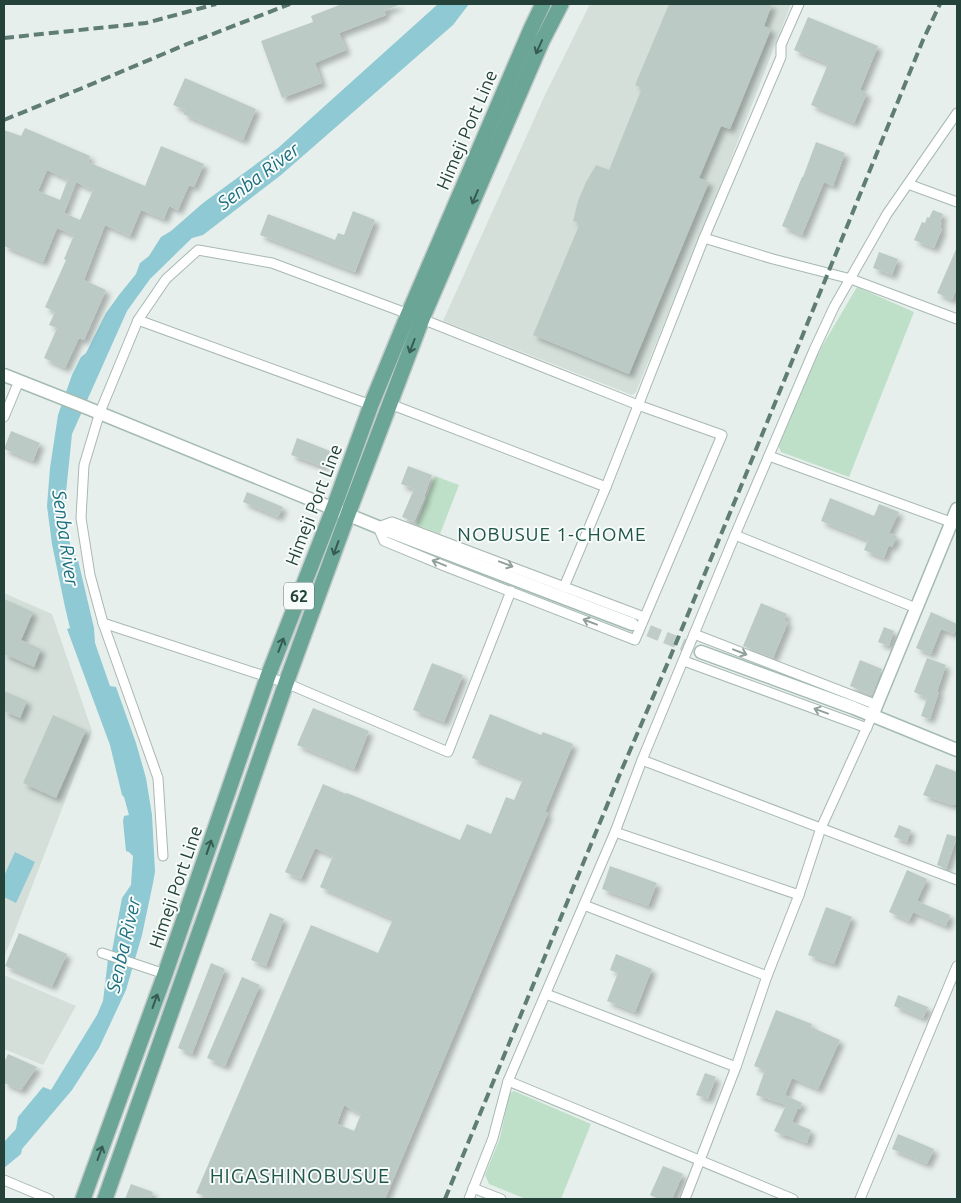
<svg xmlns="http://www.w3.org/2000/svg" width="961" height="1203" viewBox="0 0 961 1203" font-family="Ubuntu,sans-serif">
	<defs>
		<filter id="shadow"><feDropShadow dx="4.5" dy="4.5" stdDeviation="2.5" flood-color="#0004"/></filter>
	</defs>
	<rect width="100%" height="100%" fill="#e6efeb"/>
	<g fill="#d4dfda">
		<path d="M590,4H791L720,187L636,392L632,395L443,321L545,95Z"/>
		<path d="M4,593L52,614L92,731L14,933L4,957Z"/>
		<path d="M4,975L76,1006L43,1065L4,1049Z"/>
	</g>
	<g fill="#bfe0c8">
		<path d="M857,287L914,312L849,477L781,452L778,445L821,348Z"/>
		<path d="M435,476L459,485L440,534L416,525Z"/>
		<path d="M514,1091L591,1124L561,1199H526L489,1184L485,1175L500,1138L509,1094Z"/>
	</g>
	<g fill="#8ec9d4">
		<path d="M438,4H469L453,25L281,175L203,235L192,238L150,279L127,311L72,434L66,492L65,519L71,548L78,560L94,628L95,643L110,686L116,687L136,743L146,778L152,815L155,872L153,883L142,935L126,990L99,1048L72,1090L22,1149L21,1154L4,1168V1142L16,1129L18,1117L43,1087L51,1090L97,1015L103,1001L109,951H112L122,898L131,885L133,856L129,852L126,851L123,821L124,816L129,815L124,797L122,795L110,745L67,629L70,628L65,607L52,544L47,506L50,468L58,415L72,375L81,357L86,353L106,313L119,295L136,274L140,263L149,256L161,237L171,231L203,203L278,148Z"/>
		<path d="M15,852L35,862L16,903L4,897V876Z"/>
	</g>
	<g fill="#bbcac4" fill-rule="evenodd" filter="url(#shadow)">
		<path d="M342,4H401L384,11L386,15L339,33L346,50L315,63L322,83L282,98L261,41L313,22L311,16Z"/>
		<path d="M669,4H772L764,26L771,29L730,129L721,126L699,178L709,182L629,374L533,335L580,223L573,221L578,201L586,182L596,165L609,170L642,88L635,85Z"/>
		<path d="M808,17L878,46L860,90L867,93L854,123L811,105L828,64L794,50Z"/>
		<path d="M185,78L256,109L243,140L183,114L185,110L173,105Z"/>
		<path d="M25,128L90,156L88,162L145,186L161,146L204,164L194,187L189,185L178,210L169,206L164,219L141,210L130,236L105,225L84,280L106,290L84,340L79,338L65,368L44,358L57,328L49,325L55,312L45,307L66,260L64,259L74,235L57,228L43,262L4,246V130L21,136ZM47,170L68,179L60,200L38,191ZM76,182L93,190L80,220L64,213Z"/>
		<path d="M816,142L845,153L833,186L824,182L802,235L782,226L802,177H803Z"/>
		<path d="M933,210L943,214L940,222H942L940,228L942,229L934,248L914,240L922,222L925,223L927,217L929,218Z"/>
		<path d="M353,211L375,220L355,272L260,235L268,214L335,240L338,233L344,235Z"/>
		<path d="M957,247V288L952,300L937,293Z"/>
		<path d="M879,252L898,259L892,275L873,268Z"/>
		<path d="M11,431L40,443L33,461L4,449Z"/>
		<path d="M297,438L330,451L324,467L291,455Z"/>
		<path d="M408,466L432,475L424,497H425L414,522L402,517L414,489L401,484Z"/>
		<path d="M247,492L283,507L278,517L243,502Z"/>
		<path d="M830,498L874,516L879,504L899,512L889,533L897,536L892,547L889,545L884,558L864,550L868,540L821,521Z"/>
		<path d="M4,599L33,612L21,640L41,649L34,667L4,654Z"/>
		<path d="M761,603L787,614L784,620L788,622L773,658L743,646Z"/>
		<path d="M931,612L957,624V627L954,634L941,629L931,654L916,648Z"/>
		<path d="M884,627L894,631L889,646L878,642Z"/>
		<path d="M927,658L946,665L937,692H939L930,719L921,716L927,698L914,692Z"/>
		<path d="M860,660L882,669L872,695L850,686Z"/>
		<path d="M432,663L463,675L444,722L413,710Z"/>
		<path d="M4,691L27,701L20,718L4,711Z"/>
		<path d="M313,708L369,731L354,769L297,745Z"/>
		<path d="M490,714L541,735L543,732L573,744L545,812L548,813L385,1199H213L196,1193L311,925L378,953L393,919L320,887L333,856L315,848L301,879L285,872L323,784L346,794L347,793L460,840L467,824L491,834L506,797L514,800L523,779L472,758ZM344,1105L361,1114L354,1131L337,1124Z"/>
		<path d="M53,715L86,730L56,798L23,783Z"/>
		<path d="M936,764L957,772V805L953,804L952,805L923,795Z"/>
		<path d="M899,825L911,830L907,842L894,837Z"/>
		<path d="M947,834L957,837L946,869L937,865Z"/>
		<path d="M610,866L657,883L648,906L602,889Z"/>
		<path d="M907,870L927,879L917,901L950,915L946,926L913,912L909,921L889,912Z"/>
		<path d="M826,907L852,917L834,964L808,955Z"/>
		<path d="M270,913L284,919L266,966L251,960Z"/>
		<path d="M19,933L67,954L52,986L5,966Z"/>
		<path d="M616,954L652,969L635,1012L607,1001L618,973L610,970Z"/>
		<path d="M211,963L225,969L192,1054L178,1048Z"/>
		<path d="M242,977L260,985L225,1066L207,1058Z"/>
		<path d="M898,995L928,1007L923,1018L894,1006Z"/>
		<path d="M776,1010L812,1024L811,1027L840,1040L818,1089L792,1078L785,1095L802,1103L800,1109L798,1108L792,1122L811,1130L807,1143L786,1135L785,1136L774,1131L786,1105L756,1095L765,1070L754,1066Z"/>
		<path d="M8,1054L37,1067L21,1090L4,1083V1063Z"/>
		<path d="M705,1073L716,1077L708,1099L696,1095Z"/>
		<path d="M898,1134L934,1149L927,1164L892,1149Z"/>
		<path d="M663,1166L683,1174L672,1199H659L650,1195Z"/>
		<path d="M131,1184L153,1192L150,1199H125Z"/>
	</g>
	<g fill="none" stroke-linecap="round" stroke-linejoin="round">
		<path stroke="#bfccc8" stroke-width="12" stroke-dasharray="12 6" stroke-linecap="butt" d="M632,624L701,652"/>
		<defs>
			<g id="street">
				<path d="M908,184L957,202"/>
				<path d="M704,238L773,259L851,279L957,319"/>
				<path d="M138,320L371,405"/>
				<path d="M390,404L606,487"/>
				<path d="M4,417L19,381"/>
				<path d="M769,456L956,524"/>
				<path d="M735,535L916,608"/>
				<path d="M564,587L606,487L704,238L781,57V45L799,4"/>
				<path d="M103,623L286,683L448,752L511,591"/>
				<path d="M694,634L877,705"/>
				<path d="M684,661L867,728"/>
				<path d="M642,760L957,880"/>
				<path d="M615,832L799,895"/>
				<path d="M163,856L158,778L103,623L90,575L81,518L84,465L100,412L138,320L166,279L198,250L272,263L422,319L638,405L722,435L635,640L447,567L384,541L378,527L392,522L644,617"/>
				<path d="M584,905L767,976"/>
				<path d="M102,953L165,974"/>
				<path d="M546,994L736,1067"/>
				<path d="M508,1081L793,1199"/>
				<path d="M4,1180L49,1199"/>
				<path d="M473,1188L501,1199"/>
				<path d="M469,1199L493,1138L508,1081L615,832L642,760L735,535L814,350L834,307L887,214L957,113"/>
				<path d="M685,1199L736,1067L767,976L799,895L821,828L872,716"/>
				<path d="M860,1199L957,966"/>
			</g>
			<g id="secondary">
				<path d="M4,375L80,405L378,527L632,624"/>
				<path d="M701,652L854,708L957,750"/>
				<path d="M872,716L957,509"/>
			</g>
			<g id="primary">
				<path d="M83,1199L165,974L268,676L334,507L371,405L408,315L531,29L543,4"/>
				<path d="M105,1199L214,891L286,683L348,514L422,319L542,41L561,4"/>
			</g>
		</defs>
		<use href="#street" stroke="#a8b8b2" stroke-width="11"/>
		<use href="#secondary" stroke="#a4bbb3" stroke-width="15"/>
		<use href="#primary" stroke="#c2cac8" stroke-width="18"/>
		<use href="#street" stroke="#fff" stroke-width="9"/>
		<use href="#secondary" stroke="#fff" stroke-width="12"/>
		<use href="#primary" stroke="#6aa596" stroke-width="15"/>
		<g stroke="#5f7d75" stroke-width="4" stroke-dasharray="10 5" stroke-linecap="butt">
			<path d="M4,38L146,23L216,4"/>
			<path d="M4,120L80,89L187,44L290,4"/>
			<path d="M445,1199L622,769L669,660L744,479L923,40L940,4"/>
		</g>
	</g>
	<defs><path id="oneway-shaft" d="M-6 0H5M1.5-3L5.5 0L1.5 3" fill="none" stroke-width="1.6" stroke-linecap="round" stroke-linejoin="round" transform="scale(1.25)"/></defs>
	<g stroke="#365b51">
		<use href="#oneway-shaft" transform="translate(539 47) rotate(114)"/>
		<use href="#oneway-shaft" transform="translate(475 197) rotate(113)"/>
		<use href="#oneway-shaft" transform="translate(412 346) rotate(111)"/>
		<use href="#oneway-shaft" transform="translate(336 548) rotate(110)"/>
		<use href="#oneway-shaft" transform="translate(281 645) rotate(-69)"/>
		<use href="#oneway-shaft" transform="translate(209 847) rotate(-71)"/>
		<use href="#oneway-shaft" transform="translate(155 1001) rotate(-70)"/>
		<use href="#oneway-shaft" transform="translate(100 1153) rotate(-70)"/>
	</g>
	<g stroke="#92a09c">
		<use href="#oneway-shaft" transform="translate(439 563) rotate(-158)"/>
		<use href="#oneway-shaft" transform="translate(506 564) rotate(21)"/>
		<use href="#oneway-shaft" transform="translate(590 622) rotate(-159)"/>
		<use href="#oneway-shaft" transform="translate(740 652) rotate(21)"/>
		<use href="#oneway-shaft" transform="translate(821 711) rotate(-160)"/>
	</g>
	<g text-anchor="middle" stroke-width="4" stroke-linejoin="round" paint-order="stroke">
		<rect fill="#f7fbf9" stroke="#637a73" stroke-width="1" x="284" y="582.5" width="30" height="27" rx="4"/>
		<g font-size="16" font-weight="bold" fill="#24423a">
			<text x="299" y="602">62</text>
		</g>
		<g font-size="18" fill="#24423a" stroke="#f7fbf9">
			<text transform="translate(467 130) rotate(-67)" y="6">Himeji Port Line</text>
			<text transform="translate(314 505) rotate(-69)" y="6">Himeji Port Line</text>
			<text transform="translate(176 887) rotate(-71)" y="6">Himeji Port Line</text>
		</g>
		<g font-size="19" font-style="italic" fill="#1c6f80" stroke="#f7fbf9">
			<text transform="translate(258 176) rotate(-37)" y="7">Senba River</text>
			<text transform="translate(66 538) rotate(82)" y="7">Senba River</text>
			<text transform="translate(123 945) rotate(-77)" y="7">Senba River</text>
		</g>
		<g font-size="19" letter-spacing="1" fill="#1f5548" stroke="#f7fbf9">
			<text x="552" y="541">NOBUSUE 1-CHOME</text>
		</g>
		<g font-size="20" letter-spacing="1" fill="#1f5548" stroke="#f7fbf9">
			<text x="300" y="1183">HIGASHINOBUSUE</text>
		</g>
	</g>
	<rect width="961" height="1203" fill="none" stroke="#24423a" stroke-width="10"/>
</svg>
